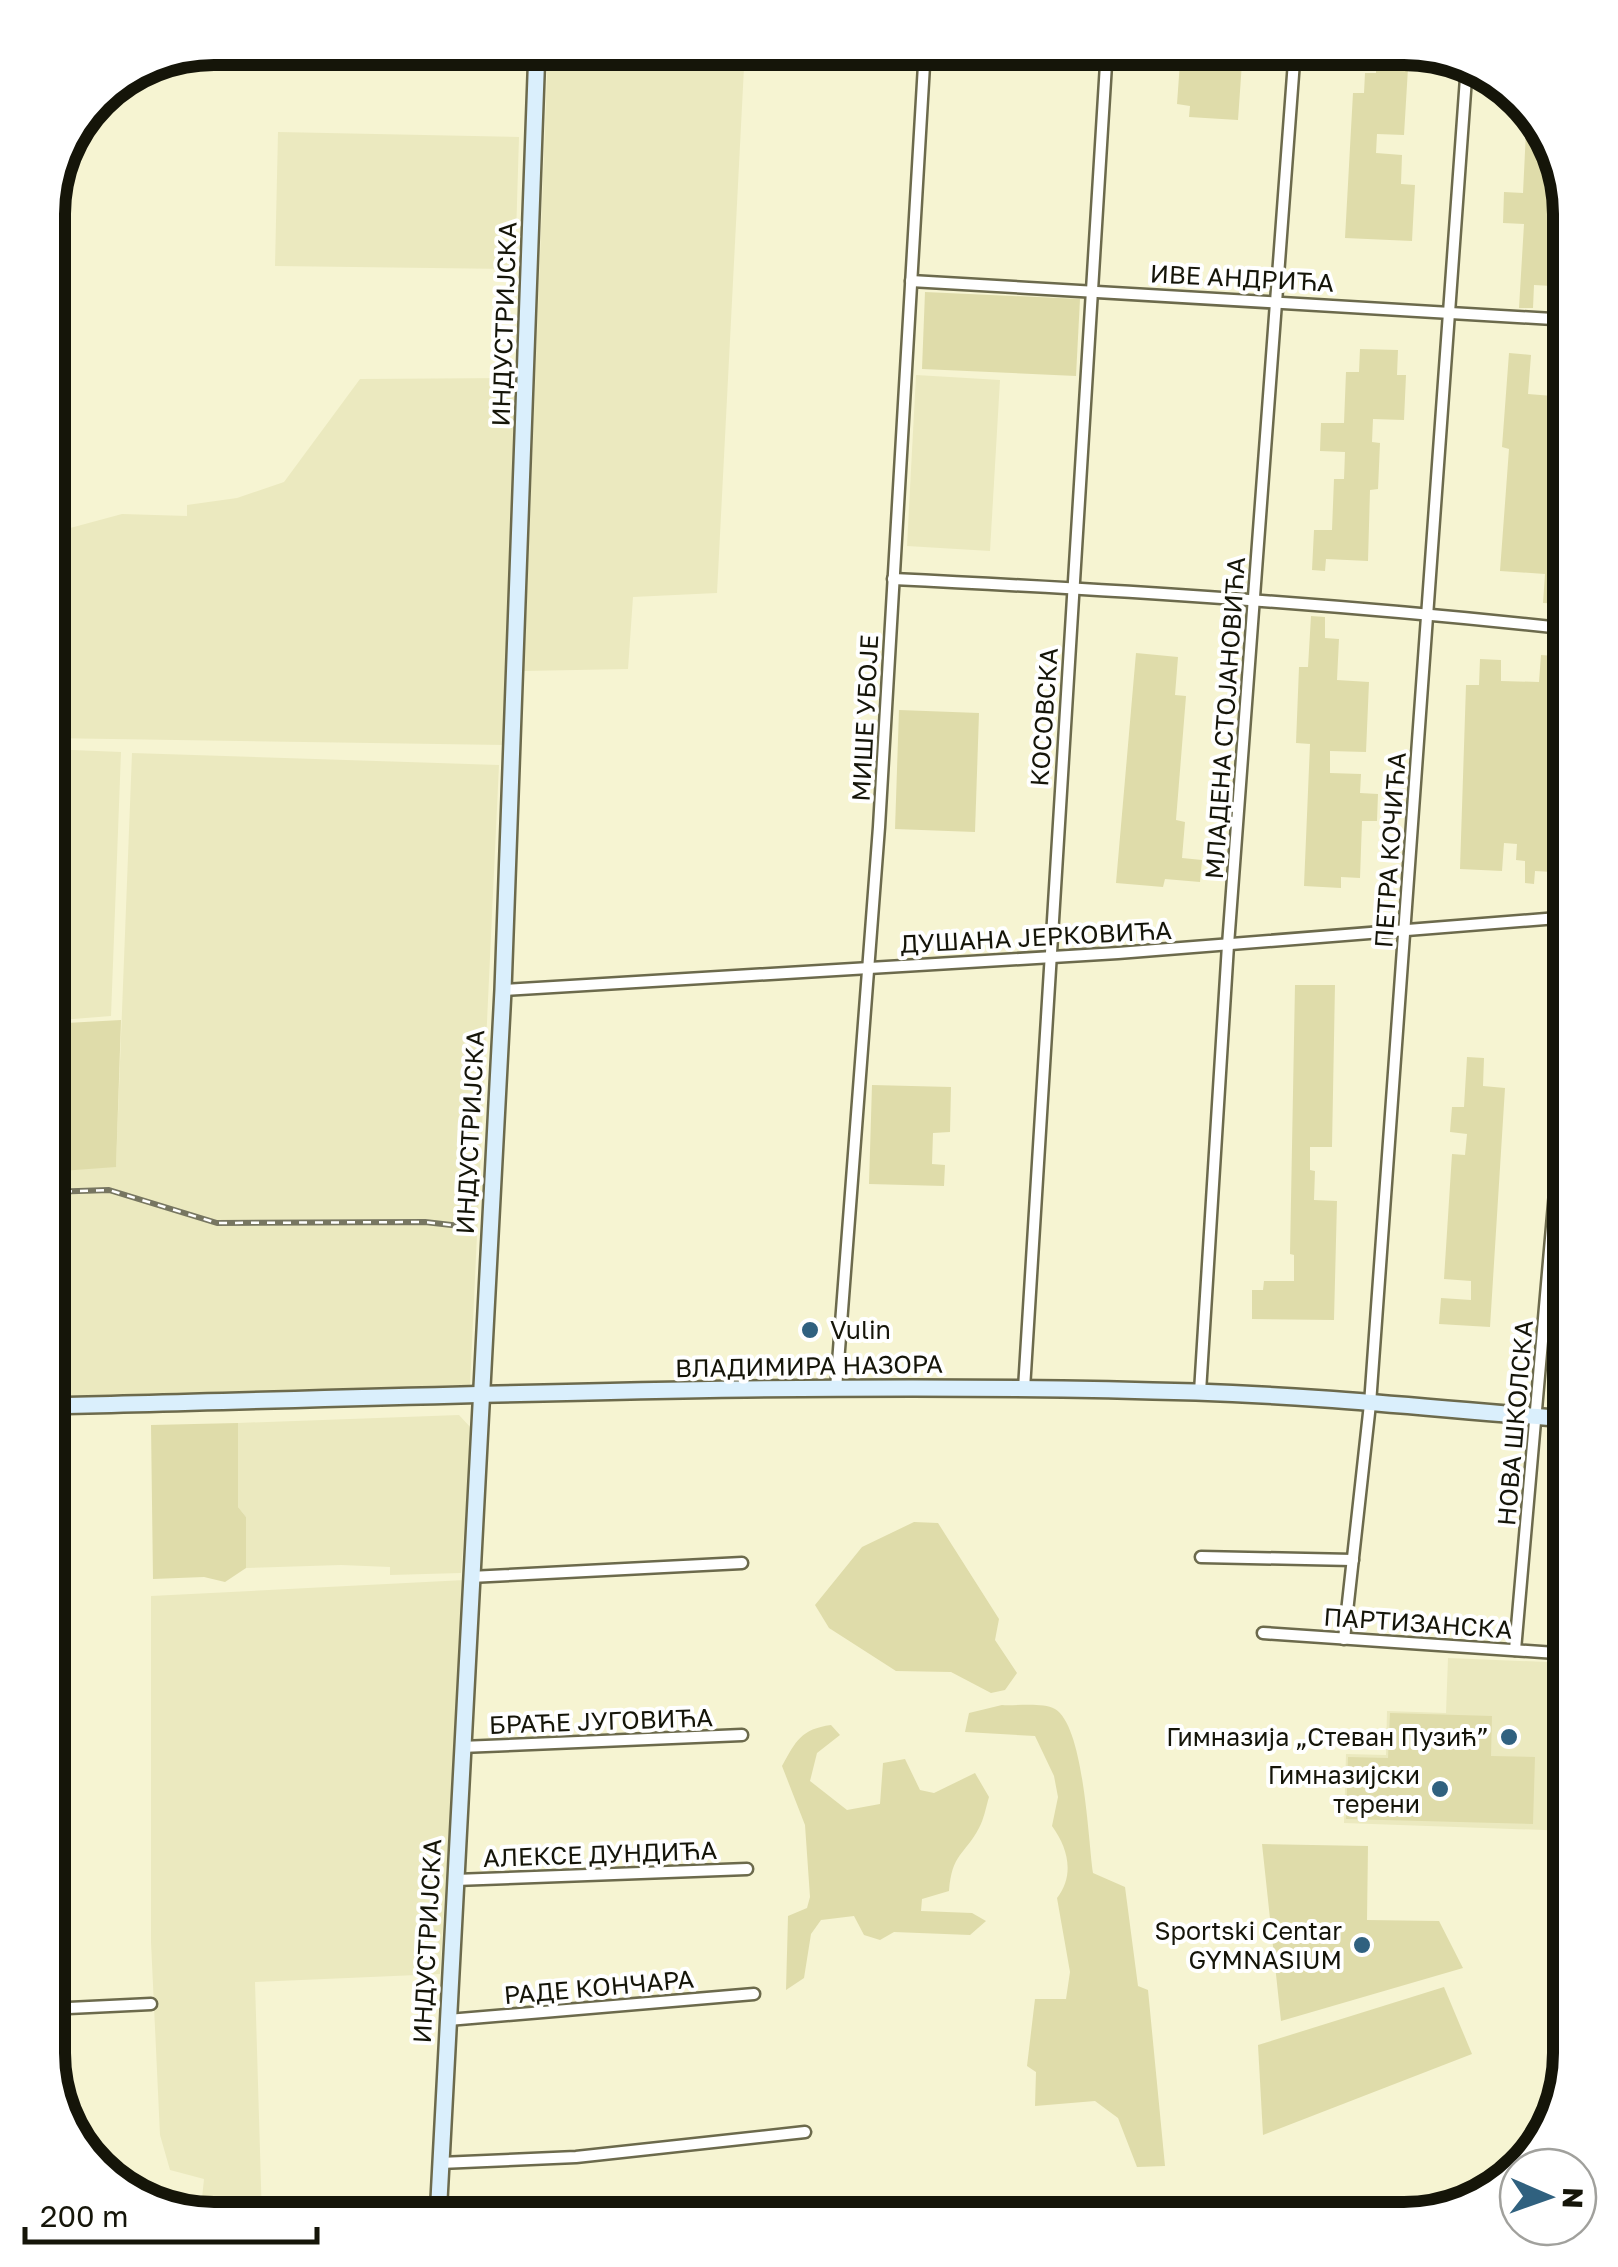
<svg xmlns="http://www.w3.org/2000/svg" width="1618" height="2267" viewBox="0 0 1618 2267" font-family="'Golos Text',sans-serif">
	<rect width="100%" height="100%" fill="#f6f4d2"/>
	<g fill="#ebe9bf">
		<path d="M548,48H745L717,593L633,597L628,669L524,671Z"/>
		<path d="M278,132L519,137L515,269L275,266Z"/>
		<path d="M916,375L1000,380L990,551L907,546Z"/>
		<path d="M515,378L505,745L48,738V534L122,514L187,516V505L237,498L284,482L360,379Z"/>
		<path d="M48,749L121,752L111,1016L48,1021Z"/>
		<path d="M132,753L499,765L470,1385L48,1398V1172L116,1166Z"/>
		<path d="M459,1415L472,1429L461,1573L390,1575V1567L341,1565L246,1568V1517L238,1507V1423Z"/>
		<path d="M465,1580L440,1974L255,1982L262,2219L200,2218L204,2179L170,2170L160,2135L151,1942V1596Z"/>
		<path d="M1448,1658L1570,1663V1831L1344,1823L1346,1754L1386,1755L1387,1711L1446,1713Z"/>
	</g>
	<g fill="#dfdcaa">
		<path d="M1181,48H1243L1238,120L1189,117L1190,106L1177,104Z"/>
		<path d="M1360,48L1418,49L1417,68H1408L1404,135L1377,134L1376,153L1402,155L1401,184L1415,185L1412,241L1345,238L1353,93H1364L1365,73H1376V59L1359,57Z"/>
		<path d="M1548,130L1570,214V249L1555,248L1552,286L1534,285L1533,308H1519L1524,224L1503,223L1504,192L1523,193L1526,131Z"/>
		<path d="M925,292L1080,299L1076,376L922,369Z"/>
		<path d="M1360,349L1398,350L1397,375H1406L1404,420L1373,419L1372,442L1380,443L1378,489L1370,490L1368,561L1326,559L1325,571L1312,570L1314,530H1332L1334,479H1344L1345,452L1320,451L1321,423H1344L1346,372H1359Z"/>
		<path d="M1509,353L1531,355L1528,394L1565,397L1564,414L1570,415L1562,604L1543,603L1545,574L1500,571L1509,449L1502,447Z"/>
		<path d="M1311,616L1325,617V638L1339,639L1337,680L1369,682L1366,752L1330,751V773L1361,774L1360,793L1378,794L1377,821H1362L1360,878L1341,877V888L1304,886L1310,744L1296,743L1299,667H1308Z"/>
		<path d="M1136,653L1178,657L1175,695L1186,696L1176,820L1185,822L1182,858L1202,860L1200,882L1165,879L1163,887L1116,883Z"/>
		<path d="M1541,655L1554,656L1547,840L1555,841L1553,872L1535,871L1534,884L1525,883V861L1516,860L1517,844L1504,843L1502,871L1460,869L1466,685H1479L1480,659L1501,660V681L1539,682Z"/>
		<path d="M899,710L979,713L975,832L895,829Z"/>
		<path d="M1295,985H1335L1332,1147H1310V1170L1315,1171L1314,1200L1337,1201L1334,1320L1252,1319V1290H1263L1264,1281H1294V1255L1290,1254Z"/>
		<path d="M121,1020L116,1167L48,1172V1024Z"/>
		<path d="M1467,1057L1484,1058L1483,1086L1505,1088L1490,1327L1439,1324L1441,1298L1471,1300V1281L1444,1279L1452,1154L1465,1155L1467,1134L1450,1132L1452,1107H1464Z"/>
		<path d="M872,1085L951,1087L950,1132L933,1133L932,1164L945,1165L944,1186L869,1184Z"/>
		<path d="M238,1423V1507L246,1517V1568L225,1582L204,1577L153,1579L151,1425Z"/>
		<path d="M914,1522L938,1523L999,1619L995,1640L1017,1673L1005,1690L991,1693L951,1672L896,1671L829,1628L815,1605L862,1547Z"/>
		<path d="M1002,1705C1017,1706 1042,1702 1055,1709C1084,1726 1088,1839 1093,1873L1125,1887L1138,1986L1148,1990L1165,2166L1137,2167L1118,2118L1095,2101L1035,2106L1036,2072L1027,2066L1035,1999H1066L1070,1972L1057,1898C1075,1875 1068,1848 1052,1826L1058,1797L1054,1776L1035,1736L965,1732L969,1713Z"/>
		<path d="M1390,1713L1492,1716L1491,1756L1535,1757L1533,1824L1346,1819L1348,1757L1388,1758Z"/>
		<path d="M831,1725L840,1735L817,1753L810,1781L847,1810L880,1804L883,1763L905,1759L920,1790L934,1793L975,1773L989,1797C986,1807 984,1819 979,1828C964,1856 952,1853 949,1891L922,1899L921,1911L972,1913L986,1921L970,1935L894,1932L880,1940L864,1935L854,1916L821,1920L811,1934L804,1978L786,1990L788,1916L807,1908L810,1897L805,1825L782,1766C796,1741 801,1729 831,1725Z"/>
		<path d="M1262,1844L1368,1846L1367,1920L1439,1921L1463,1968L1281,2021Z"/>
		<path d="M1444,1987L1472,2054L1263,2135L1258,2045Z"/>
	</g>
	<g fill="none" stroke-linecap="round" stroke-linejoin="round">
		<defs>
			<g id="street">
				<path d="M911,281L1570,320"/>
				<path d="M893,579C1120,590 1345,604 1570,629"/>
				<path d="M503,990L1118,953L1570,917"/>
				<path d="M1544,1333L1570,1334"/>
				<path d="M836,1389L879,827L925,48"/>
				<path d="M1024,1389L1107,48"/>
				<path d="M1200,1392L1228,945L1295,48"/>
				<path d="M1201,1557L1353,1560"/>
				<path d="M470,1577L742,1563"/>
				<path d="M1263,1633L1570,1654"/>
				<path d="M1344,1639L1370,1404L1467,64"/>
				<path d="M1515,1650L1570,1021"/>
				<path d="M461,1747L742,1735"/>
				<path d="M455,1880L747,1869"/>
				<path d="M48,2009L151,2004"/>
				<path d="M448,2020L754,1994"/>
				<path d="M49,2061L59,1406"/>
				<path d="M440,2163L576,2157L805,2132"/>
			</g>
			<g id="secondary">
				<path d="M48,1406C430,1397 814,1380 1196,1392C1321,1396 1446,1410 1570,1419"/>
				<path d="M438,2219L503,990L537,48"/>
			</g>
		</defs>
		<use href="#street" stroke="#6c6a4c" stroke-width="15"/>
		<use href="#secondary" stroke="#6c6a4c" stroke-width="20"/>
		<use href="#street" stroke="#fff" stroke-width="10"/>
		<use href="#secondary" stroke="#daeffc" stroke-width="15"/>
		<defs>
			<path id="rail" d="M48,1192L109,1190L217,1223L425,1222L469,1227"/>
		</defs>
		<use href="#rail" stroke="#777661" stroke-width="6"/>
		<use href="#rail" stroke="#fff" stroke-width="2.5" stroke-dasharray="8" stroke-linecap="butt"/>
	</g>
	<g fill="#30617f" stroke="#fff" stroke-width="4">
		<circle cx="810" cy="1330" r="10"/>
		<circle cx="1509" cy="1737" r="10"/>
		<circle cx="1440" cy="1789" r="10"/>
		<circle cx="1362" cy="1945" r="10"/>
	</g>
	<g text-anchor="middle" stroke-width="8" stroke-linejoin="round" paint-order="stroke">
		<g font-size="25" fill="#151509" stroke="#fff">
			<text transform="translate(1242 278) rotate(3)" y="9">ИВЕ АНДРИЋА</text>
			<text transform="translate(504 324) rotate(-88)" y="9">ИНДУСТРИЈСКА</text>
			<text transform="translate(1044 717) rotate(-86)" y="9">КОСОВСКА</text>
			<text transform="translate(865 718) rotate(-87)" y="9">МИШЕ УБОЈЕ</text>
			<text transform="translate(1225 718) rotate(-86)" y="9">МЛАДЕНА СТОЈАНОВИЋА</text>
			<text transform="translate(1390 850) rotate(-86)" y="9">ПЕТРА КОЧИЋА</text>
			<text transform="translate(1036 937) rotate(-3)" y="9">ДУШАНА ЈЕРКОВИЋА</text>
			<text transform="translate(470 1132) rotate(-87)" y="9">ИНДУСТРИЈСКА</text>
			<text transform="translate(809 1366) rotate(-1)" y="9">ВЛАДИМИРА НАЗОРА</text>
			<text transform="translate(1515 1423) rotate(-85)" y="9">НОВА ШКОЛСКА</text>
			<text transform="translate(1418 1623) rotate(4)" y="9">ПАРТИЗАНСКА</text>
			<text transform="translate(601 1721) rotate(-2)" y="9">БРАЋЕ ЈУГОВИЋА</text>
			<text transform="translate(600 1854) rotate(-2)" y="9">АЛЕКСЕ ДУНДИЋА</text>
			<text transform="translate(427 1941) rotate(-87)" y="9">ИНДУСТРИЈСКА</text>
			<text transform="translate(599 1987) rotate(-5)" y="9">РАДЕ КОНЧАРА</text>
		</g>
		<g font-size="25" fill="#151509" stroke="#fff" text-anchor="end">
			<text x="830" y="1339" text-anchor="start">Vulin</text>
			<text x="1489" y="1746">Гимназија „Стеван Пузић”</text>
			<text x="1420" y="1784">Гимназијски<tspan x="1420" dy="29">терени</tspan></text>
			<text x="1342" y="1940">Sportski Centar<tspan x="1342" dy="29">GYMNASIUM</tspan></text>
		</g>
	</g>
	<path d="M0 0H1618V2267H0ZM214 65H1404A149 149 0 0 1 1553 214V2053A149 149 0 0 1 1404 2202H214A149 149 0 0 1 65 2053V214A149 149 0 0 1 214 65Z" fill="#fff" fill-rule="evenodd"/>
	<path fill="none" stroke="#151509" stroke-width="12" d="M214 65H1404A149 149 0 0 1 1553 214V2053A149 149 0 0 1 1404 2202H214A149 149 0 0 1 65 2053V214A149 149 0 0 1 214 65Z"/>
	<g transform="translate(1548 2197) rotate(92)"><circle r="48" fill="#ffffff" stroke="#a1a19d" stroke-width="2.5"/>
	<path d="M0-8L18 38L0 25L-18 38Z" fill="#30617f"/>
	<text y="-15" font-size="28" font-weight="bold" text-anchor="middle" fill="#151509">N</text>
	</g>
	<path d="M25 2227v15h292v-15" fill="none" stroke="#151509" stroke-width="5"/>
	<text x="40" y="2227" font-size="30" fill="#151509" stroke="#ffffff" stroke-width="8" paint-order="stroke">200 m</text>
</svg>
